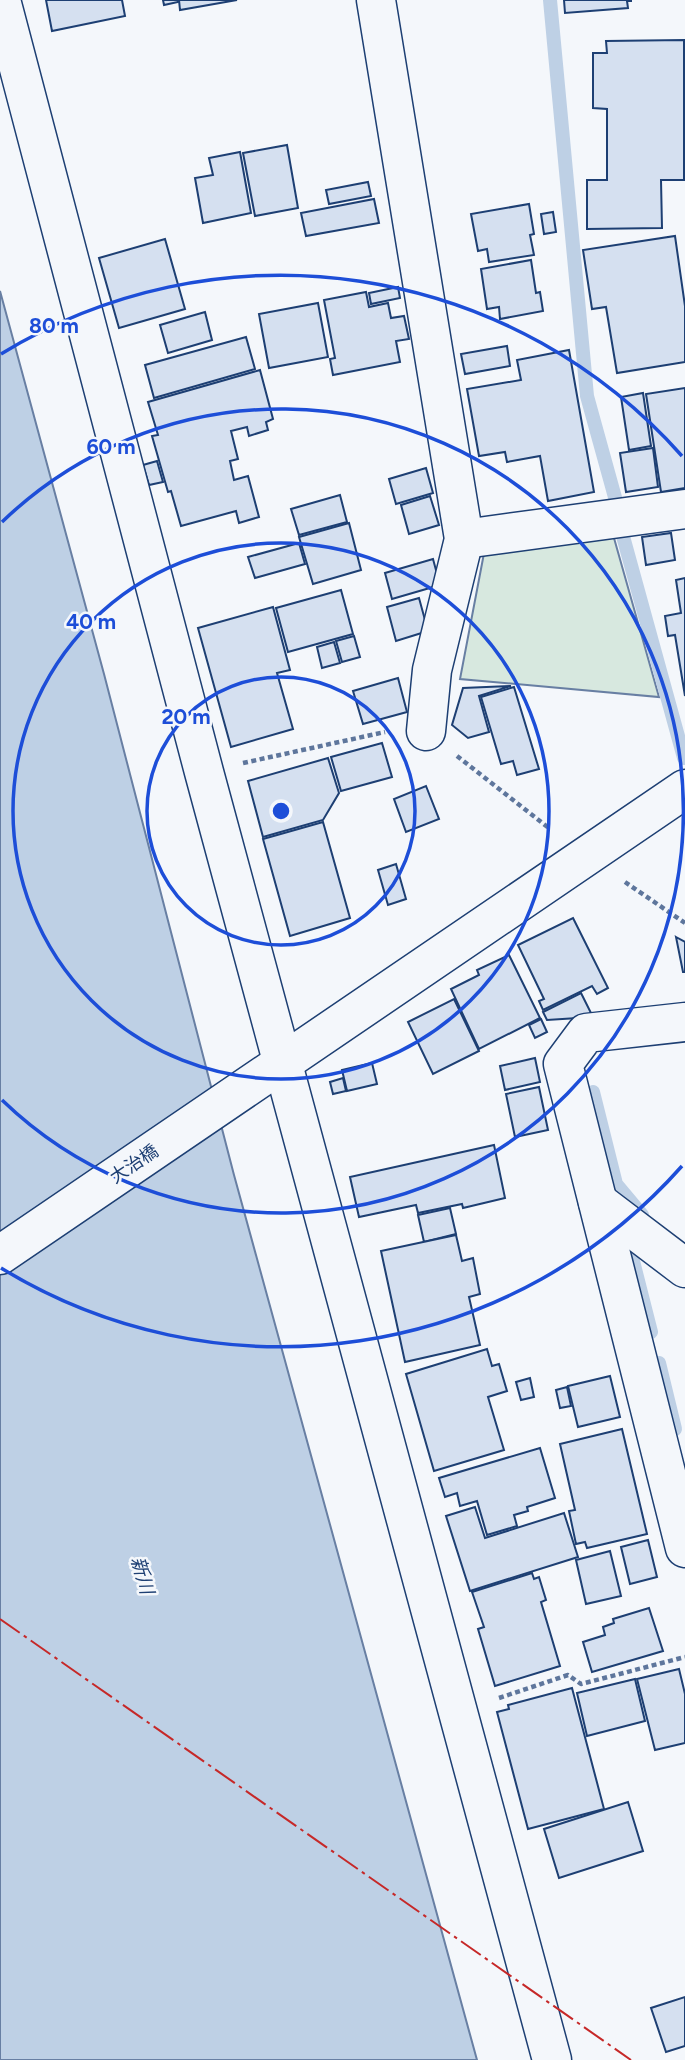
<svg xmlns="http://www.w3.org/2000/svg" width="685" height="2060" viewBox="0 0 685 2060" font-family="Figtree,'Noto Sans JP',sans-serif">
	<rect width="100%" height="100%" fill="#f4f7fb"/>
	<path fill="#d7e8df" stroke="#687fa3" stroke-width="2" d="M612,531L659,697L460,679L485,548Z"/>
	<path fill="#bed0e5" stroke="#687fa3" stroke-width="2" d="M0,291L104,674L234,1175L477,2060H0Z"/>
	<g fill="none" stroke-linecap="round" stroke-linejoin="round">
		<g stroke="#bed0e5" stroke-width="14">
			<path d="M550,0L587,396L616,501"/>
			<path d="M621,529L684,758"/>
			<path d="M593,1092L616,1184L642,1215"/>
			<path d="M633,1261L651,1332"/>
			<path d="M659,1363L675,1429"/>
		</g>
	</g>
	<g fill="#d5e0f0" stroke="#1d3f73" stroke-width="2">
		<path d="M46,0H122L125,16L52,31Z"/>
		<path d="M163,0H178V2L164,5Z"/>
		<path d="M179,0H237L180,10Z"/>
		<path d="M564,0H631V1H627L628,8L565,13Z"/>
		<path d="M684,40V180H661L662,228L587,229V180H607V109L593,108V53H607L606,41Z"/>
		<path d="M287,145L298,208L255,216L243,153Z"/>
		<path d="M240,152L251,213L203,223L195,178L213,175L209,158Z"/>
		<path d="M368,182L371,196L329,204L326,190Z"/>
		<path d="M374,199L379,223L306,236L301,213Z"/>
		<path d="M529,204L534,234L530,235L534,255L489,262L487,249L478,251L471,214Z"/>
		<path d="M553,212L556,232L544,234L541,214Z"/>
		<path d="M675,236L685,306V362L617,373L606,307L592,309L583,250Z"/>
		<path d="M165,239L185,309L119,328L99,258Z"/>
		<path d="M531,260L536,293L540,292L543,311L500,319L499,307L487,309L481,269Z"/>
		<path d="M398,287L400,298L371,304L369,293Z"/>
		<path d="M366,292L369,307L388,303L391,318L404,316L409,339L396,341L400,362L333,375L330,359L335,358L324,300Z"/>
		<path d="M318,303L328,357L269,368L259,314Z"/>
		<path d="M205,312L212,340L168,353L160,325Z"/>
		<path d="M246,337L255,369L154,398L145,365Z"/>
		<path d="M507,346L510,366L465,374L461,354Z"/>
		<path d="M569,350L594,492L548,501L540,456L507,462L505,452L479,456L467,389L521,380L517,360Z"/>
		<path d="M260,370L273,419L266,422L268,430L249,436L247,427L231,431L238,459L230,461L234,480L248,476L259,517L239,523L236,511L181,526L171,491L168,492L152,436L158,435L148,402Z"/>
		<path d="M685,388V488L661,492L646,394Z"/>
		<path d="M643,393L651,446L629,450L621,397Z"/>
		<path d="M653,448L658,487L626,492L620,453Z"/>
		<path d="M157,461L163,482L149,485L143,465Z"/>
		<path d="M426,468L433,493L396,504L389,479Z"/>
		<path d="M340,495L347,522L299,535L291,509Z"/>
		<path d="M430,496L439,525L409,534L401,505Z"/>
		<path d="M349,523L361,570L313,584L299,537Z"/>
		<path d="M671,533L675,560L646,565L642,537Z"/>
		<path d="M299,543L305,564L255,578L248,557Z"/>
		<path d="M433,559L440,585L392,599L385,573Z"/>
		<path d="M685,578V696L675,635L668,636L665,616L681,613L676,580Z"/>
		<path d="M341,590L353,634L288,652L276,608Z"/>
		<path d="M419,598L428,631L396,641L387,607Z"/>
		<path d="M273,607L290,670L277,673L293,729L231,747L198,628Z"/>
		<path d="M354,636L360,657L342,662L336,641Z"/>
		<path d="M334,642L340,663L322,668L317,647Z"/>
		<path d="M398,678L407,712L363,724L353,691Z"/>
		<path d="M511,686L479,696L489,732L468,738L452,725L463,688Z"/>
		<path d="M514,687L539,769L517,775L513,761L501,764L481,697Z"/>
		<path d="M382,743L392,777L341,791L331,757Z"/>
		<path d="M328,758L339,793L323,820L263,837L248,781Z"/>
		<path d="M426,786L439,819L406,832L394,799Z"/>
		<path d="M323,822L350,918L290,936L263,839Z"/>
		<path d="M396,864L406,899L388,905L378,870Z"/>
		<path d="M573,918L608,988L597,994L592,986L543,1010L539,1001L544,999L518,945Z"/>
		<path d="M676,937L685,942V972H683Z"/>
		<path d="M509,955L540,1018L479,1049L451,989L479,975L477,970Z"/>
		<path d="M581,993L593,1017L547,1020L543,1012Z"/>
		<path d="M454,999L479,1051L433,1074L408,1022Z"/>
		<path d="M541,1019L547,1032L535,1038L529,1025Z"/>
		<path d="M535,1058L540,1082L505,1090L500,1066Z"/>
		<path d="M372,1063L377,1084L347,1091L342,1070Z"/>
		<path d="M343,1078L346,1091L333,1094L330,1082Z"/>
		<path d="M539,1087L548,1130L515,1137L506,1094Z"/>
		<path d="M494,1145L505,1198L463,1208L462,1204L418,1213L416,1205L359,1217L350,1177Z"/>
		<path d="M450,1208L456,1234L424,1242L418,1215Z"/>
		<path d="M456,1235L462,1261L473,1258L480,1294L469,1297L480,1345L405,1362L381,1251Z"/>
		<path d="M487,1349L492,1366L499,1364L507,1391L488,1397L504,1450L434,1471L406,1374Z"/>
		<path d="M610,1376L620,1417L578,1427L568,1386Z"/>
		<path d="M530,1378L534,1397L521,1400L516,1382Z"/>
		<path d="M567,1387L571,1406L560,1408L556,1390Z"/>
		<path d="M622,1429L647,1534L587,1548L585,1542L576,1544L569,1511L575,1510L560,1444Z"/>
		<path d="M540,1448L555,1498L527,1507L528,1511L514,1515L517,1526L487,1535L477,1501L460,1506L457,1493L445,1497L439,1478Z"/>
		<path d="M475,1507L485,1538L564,1513L578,1557L470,1591L446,1516Z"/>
		<path d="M648,1540L657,1577L630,1584L621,1547Z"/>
		<path d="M610,1551L621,1596L586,1604L576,1560Z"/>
		<path d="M532,1573L534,1579L539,1577L546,1600L541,1602L560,1666L495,1686L478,1629L484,1627L472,1592Z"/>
		<path d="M649,1608L663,1651L592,1672L583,1642L605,1635L603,1627L614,1623L613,1619Z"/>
		<path d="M679,1669L685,1694V1743L655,1750L637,1679Z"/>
		<path d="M635,1679L645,1721L587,1736L577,1693Z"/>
		<path d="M572,1688L604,1809L528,1829L497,1712L509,1709L508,1705Z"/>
		<path d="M628,1802L643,1851L559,1878L544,1829Z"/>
		<path d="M685,1997V2046L666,2052L651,2008Z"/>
	</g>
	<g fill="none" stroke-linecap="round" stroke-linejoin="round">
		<defs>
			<g id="minor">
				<path d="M1,0L204,772L552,2060"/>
				<path d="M376,0L464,539L432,670L426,731"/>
				<path d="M464,539L685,509"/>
				<path d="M685,1022L586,1033L563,1064L685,1548"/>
				<path d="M598,1202L685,1268"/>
			</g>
			<path id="tertiary" d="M0,1255L685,789"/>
		</defs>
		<use href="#minor" stroke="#1d3f73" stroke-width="41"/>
		<use href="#tertiary" stroke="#1d3f73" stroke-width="41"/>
		<g stroke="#5e769c" stroke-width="4.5" stroke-dasharray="5 3.5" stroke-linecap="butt">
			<path d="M457,756L550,829"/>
			<path d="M243,763L385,732"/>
			<path d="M625,882L685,923"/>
			<path d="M499,1698L568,1675L581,1684L685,1657"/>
		</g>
		<use href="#minor" stroke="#f4f7fb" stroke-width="38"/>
		<use href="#tertiary" stroke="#f4f7fb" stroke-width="38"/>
		<path stroke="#c62828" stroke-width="2" stroke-dasharray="24 5 3.5 5" stroke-linecap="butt" d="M0,1619L631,2060"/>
	</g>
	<g fill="none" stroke="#1d4ed8" stroke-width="3.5">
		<circle cx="281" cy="811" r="134"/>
		<circle cx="281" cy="811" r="268"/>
		<path d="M2 522A402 402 0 1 1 2 1100"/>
		<path d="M682 1166A536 536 0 0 1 1 1268M1 354A536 536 0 0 1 682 456"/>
	</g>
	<g text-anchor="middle" stroke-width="5" stroke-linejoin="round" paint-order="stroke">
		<g font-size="18" fill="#1d3f73" stroke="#f4f7fb">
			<text transform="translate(134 1164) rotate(-34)" y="6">大治橋</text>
		</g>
		<g font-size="19" font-style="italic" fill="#1d3f73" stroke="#f4f7fb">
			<text transform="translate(143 1575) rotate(74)" y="7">新川</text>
		</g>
	</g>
	<circle cx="281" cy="811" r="10" fill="#1d4ed8" stroke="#f4f7fb" stroke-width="3.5"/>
	<g font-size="21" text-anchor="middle" font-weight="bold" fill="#1d4ed8" stroke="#f4f7fb" stroke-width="5" stroke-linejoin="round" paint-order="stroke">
		<text x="54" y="333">80 m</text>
		<text x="111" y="454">60 m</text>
		<text x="91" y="629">40 m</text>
		<text x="186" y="724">20 m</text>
	</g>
</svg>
